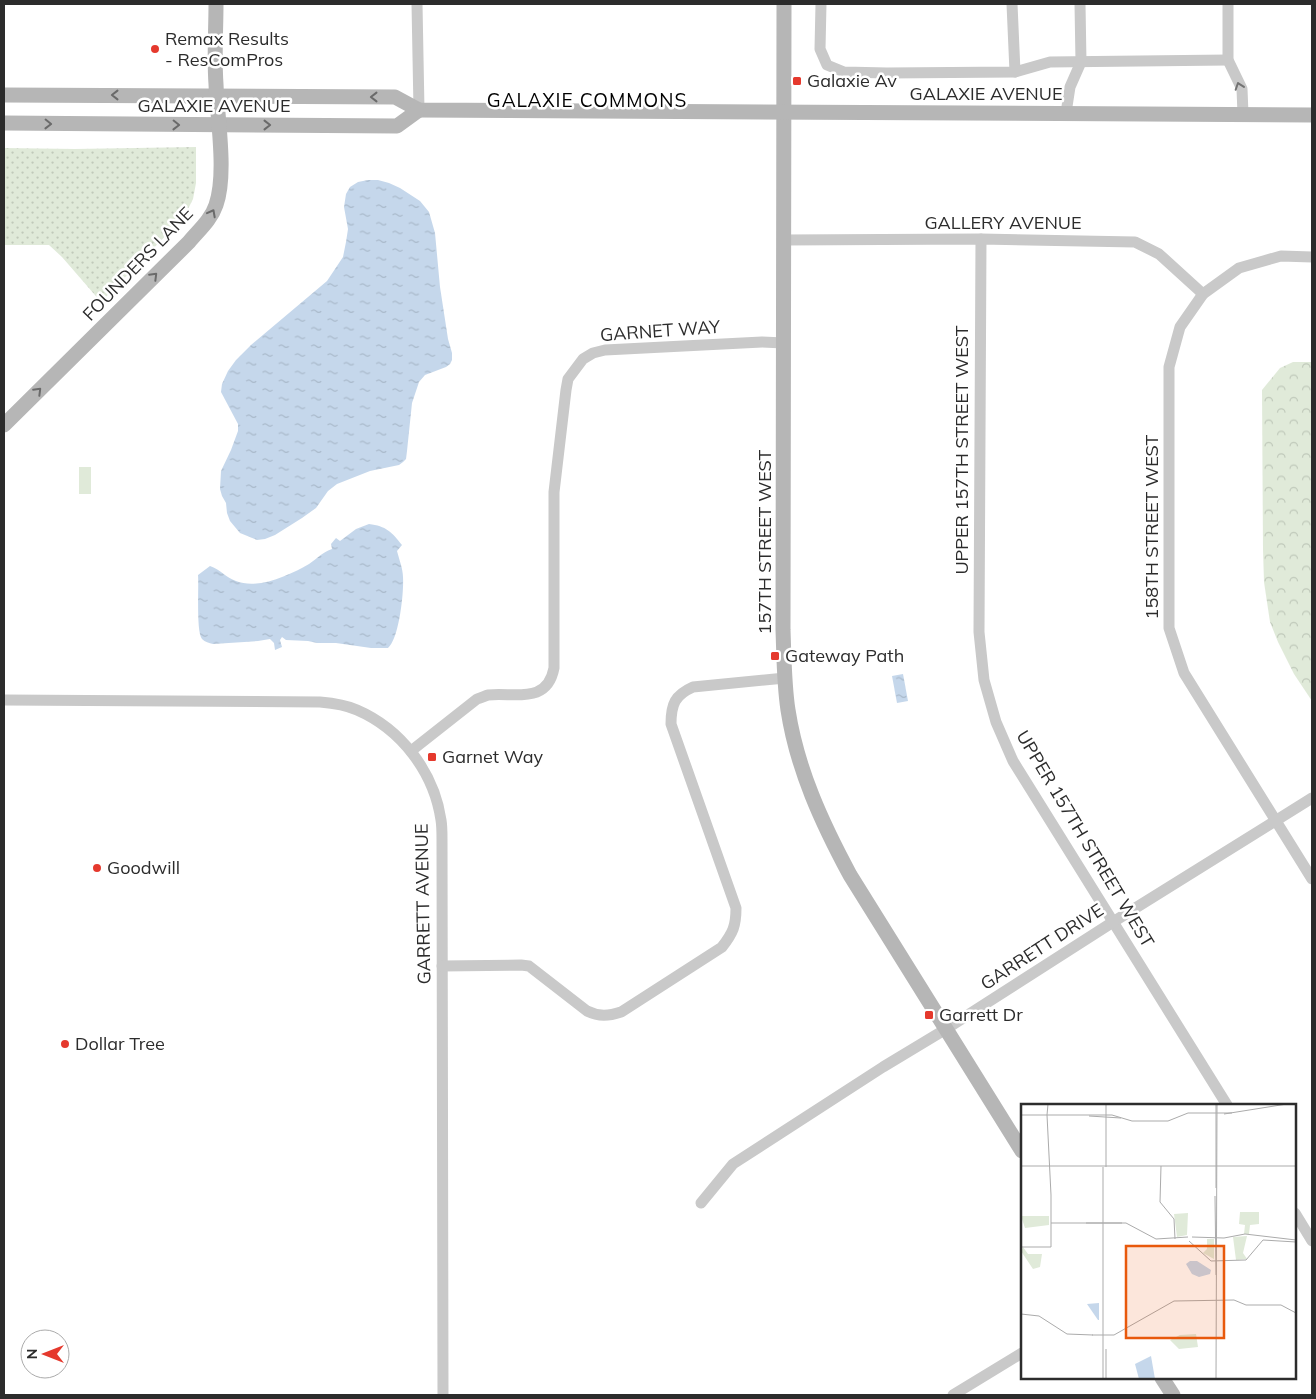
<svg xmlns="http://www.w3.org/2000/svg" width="1316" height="1399" viewBox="0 0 1316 1399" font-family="Mulish,sans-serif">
	<defs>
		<pattern id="grass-dots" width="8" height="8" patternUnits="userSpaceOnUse" patternTransform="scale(1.25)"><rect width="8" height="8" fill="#e0ead9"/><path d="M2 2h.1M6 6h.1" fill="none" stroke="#c0c9ba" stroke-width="1.8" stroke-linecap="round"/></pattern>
		<pattern id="park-crowns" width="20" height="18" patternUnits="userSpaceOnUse" patternTransform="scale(1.25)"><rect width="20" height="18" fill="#e0ead9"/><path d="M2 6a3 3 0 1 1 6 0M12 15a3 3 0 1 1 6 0" fill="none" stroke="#c0c9ba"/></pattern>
		<pattern id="water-ripples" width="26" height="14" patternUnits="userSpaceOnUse" patternTransform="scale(1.25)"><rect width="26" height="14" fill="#c5d7eb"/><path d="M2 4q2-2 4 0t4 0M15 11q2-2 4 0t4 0" fill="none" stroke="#a9b9ca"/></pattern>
	</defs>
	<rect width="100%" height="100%" fill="#fff"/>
	<path fill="url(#grass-dots)" d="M196,147V183L193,199L184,217L101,302L62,257L49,245H4V148L75,149Z"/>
	<path fill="url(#park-crowns)" d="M1293,362H1312V701L1294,674L1278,642L1270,622L1264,582L1263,549L1262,390L1280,368Z"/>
	<rect fill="#e0ead9" x="79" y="467" width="12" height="27"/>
	<g fill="url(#water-ripples)">
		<path d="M368,180H378L389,183L400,188L420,201L429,212L435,233L440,287L448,339L452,353V360L450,364L446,367L425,375L419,382L412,403L407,451L406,459L403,462L399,465L370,471L337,484L328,491L316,508L302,518L275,535L265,539L257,540L240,533L230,521L227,513L226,503L222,496L220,489L221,471L231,450L238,431V424L221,392L222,384L228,371L236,360L251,345L327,281L343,257L346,242L348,229L344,207L346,194L350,187L358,182Z"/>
		<path d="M369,524C386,526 392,532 402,545L397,551C399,559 403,569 403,577C404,593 399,639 388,648H371L336,643H317L308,641L286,640L282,637L280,640L282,647L275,650L274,643L270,639L258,641L213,644C209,643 205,642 202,639C196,631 199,587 198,575L210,566C220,569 226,578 236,581C258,590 290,575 309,564C318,558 321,553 332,549L331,544L336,538L340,541L356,529Z"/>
		<path d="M903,674L908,701L897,703L892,676Z"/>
	</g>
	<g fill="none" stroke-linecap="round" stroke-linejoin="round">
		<g stroke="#c9c9c9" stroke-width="11">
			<path d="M417,4L419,110"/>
			<path d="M821,4L820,49L827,65L844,72L887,73L1015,72L1050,62L1228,60"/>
			<path d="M1012,4L1015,72"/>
			<path d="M1228,4V60L1242,89L1243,114"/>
			<path d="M1066,113L1070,87L1081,62L1080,4"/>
			<path d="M981,239L979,632L984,680L996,722L1013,761L1227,1105"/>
			<path d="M784,240L981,239L1135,242L1159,254L1203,294"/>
			<path d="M1312,257L1281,256L1239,268L1203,294L1180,327L1169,367V628L1184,673L1312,879"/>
			<path d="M4,700L320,702C332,703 346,705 357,710C401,729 434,772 441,820C442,826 442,833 442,839L443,1395"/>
			<path d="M411,751L477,699C481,698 485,696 488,695C514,692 547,705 554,668V492L566,390L568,379L583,359L593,353L605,350L762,342L784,343"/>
			<path d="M442,966L521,965L529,966L587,1011C599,1017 609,1016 621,1012L722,947C733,933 736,926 736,908L671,724C671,704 675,695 693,687L785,678"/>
			<path d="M701,1203L733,1164L883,1067L946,1029L1113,922L1312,798"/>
			<path d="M1295,1213L1312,1241"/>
			<path d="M953,1395L1022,1353"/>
		</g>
		<g stroke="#b6b6b6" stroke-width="15">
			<path d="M784,4L783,630C784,656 784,684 788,710C797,769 822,823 850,875L1022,1151"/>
			<path d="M4,95L395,97L419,110L1312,115"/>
			<path d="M4,123L397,126L419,110"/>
			<path d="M4,425L189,242C199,230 211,220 216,205C227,174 217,117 216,84C214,57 216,30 216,4"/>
			<path d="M1162,1378L1173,1395"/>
		</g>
	</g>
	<defs><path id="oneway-chevron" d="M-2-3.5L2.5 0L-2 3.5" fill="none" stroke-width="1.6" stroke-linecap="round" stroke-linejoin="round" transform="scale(1.25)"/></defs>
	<use stroke="#737373" href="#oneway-chevron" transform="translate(1239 86) rotate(-109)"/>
	<g stroke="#6a6a6a">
		<use href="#oneway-chevron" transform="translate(115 95) rotate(-180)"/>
		<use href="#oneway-chevron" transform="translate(374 97) rotate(-180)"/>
		<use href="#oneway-chevron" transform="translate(48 124) rotate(1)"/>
		<use href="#oneway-chevron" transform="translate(176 125) rotate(1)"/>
		<use href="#oneway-chevron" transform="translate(267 125)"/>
		<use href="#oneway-chevron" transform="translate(212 213) rotate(-62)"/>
		<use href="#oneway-chevron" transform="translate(154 276) rotate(-45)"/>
		<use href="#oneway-chevron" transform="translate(38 391) rotate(-45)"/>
	</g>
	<g fill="#e5392d" stroke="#fff" stroke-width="2">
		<circle cx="155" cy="49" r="5"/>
		<rect x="792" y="76" width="10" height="10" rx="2.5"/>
		<rect x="770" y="651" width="10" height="10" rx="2.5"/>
		<rect x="427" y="752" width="10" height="10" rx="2.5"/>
		<circle cx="97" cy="868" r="5"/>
		<rect x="924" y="1010" width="10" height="10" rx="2.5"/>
		<circle cx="65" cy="1044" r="5"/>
	</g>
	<g text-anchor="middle" stroke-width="5" stroke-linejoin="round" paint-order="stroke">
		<g font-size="18" fill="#2c2c2c" stroke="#fff" text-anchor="start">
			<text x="165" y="45">Remax Results<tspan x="165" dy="21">- ResComPros</tspan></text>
			<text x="807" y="87">Galaxie Av</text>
			<text x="785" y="662">Gateway Path</text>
			<text x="442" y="763">Garnet Way</text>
			<text x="107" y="874">Goodwill</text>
			<text x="939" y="1021">Garrett Dr</text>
			<text x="75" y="1050">Dollar Tree</text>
		</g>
		<g font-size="18" fill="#2c2c2c" stroke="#fff">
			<text x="986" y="100">GALAXIE AVENUE</text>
			<text x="214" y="112">GALAXIE AVENUE</text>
			<text x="1003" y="229">GALLERY AVENUE</text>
			<text transform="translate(138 264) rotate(-46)" y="6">FOUNDERS LANE</text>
			<text transform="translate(660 331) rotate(-4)" y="6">GARNET WAY</text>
			<text transform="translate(962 450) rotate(-90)" y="6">UPPER 157TH STREET WEST</text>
			<text transform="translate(1152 527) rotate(-90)" y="6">158TH STREET WEST</text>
			<text transform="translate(765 542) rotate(-90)" y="6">157TH STREET WEST</text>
			<text transform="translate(1085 839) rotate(59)" y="6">UPPER 157TH STREET WEST</text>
			<text transform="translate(423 904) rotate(-91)" y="6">GARRETT AVENUE</text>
			<text transform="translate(1042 947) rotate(-33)" y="6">GARRETT DRIVE</text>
		</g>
		<g font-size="19" letter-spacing="1" fill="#000" stroke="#fff">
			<text x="587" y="107">GALAXIE COMMONS</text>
		</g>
	</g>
	<g transform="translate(1021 1104)">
		<rect width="275" height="275" fill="#fff"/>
		<path d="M167,109L166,131L156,133L153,110ZM186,135H193V155L182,149L186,145Z" fill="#e0ead9"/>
		<path d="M219,108H238V120L229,121L228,130H223L224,121L218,120ZM0,112H28V121L4,124ZM226,132L222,149L226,155L215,156L212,133ZM2,143L7,150H21L19,163L12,165L0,147ZM175,230L177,243L158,245L149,236L159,231Z" fill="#e0ead9"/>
		<path d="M169,157H176L190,166L189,170L178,173L171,170L165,160ZM78,199V216H77L66,200ZM130,252L134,275H118L114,260Z" fill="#c5d7eb"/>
		<path fill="none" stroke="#ababab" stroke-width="1" d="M27,0L26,11H91L111,17H147L167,9H211M85,0V63M203,10L266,0M0,11H26L30,91V143H0M68,12L100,14M0,62H275M140,62L139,98L153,115L154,135M195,84V0M194,92L195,171M30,119H101M65,119H105L135,135L167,133M171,133L203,134L224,130L275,136M168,137L190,157L225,156L242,136L275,138M0,210L18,212L46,230L72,231M71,231H93L153,197L213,196L225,201H260L275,209M85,245V275M82,275V63M195,275L196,0"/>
		<path fill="#e8590c" fill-opacity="0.15" stroke="#e8590c" stroke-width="2.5" d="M105,142H203V234H105Z"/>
		<rect width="275" height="275" fill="none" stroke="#2c2c2c" stroke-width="2.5"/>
	</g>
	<rect width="1316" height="1399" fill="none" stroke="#2c2c2c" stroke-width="10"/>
	<g transform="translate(45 1354) rotate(270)"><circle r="24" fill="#ffffff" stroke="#ababab"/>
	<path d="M0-4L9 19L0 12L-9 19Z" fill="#e5392d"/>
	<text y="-8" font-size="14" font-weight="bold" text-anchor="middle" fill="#2c2c2c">N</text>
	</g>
</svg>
